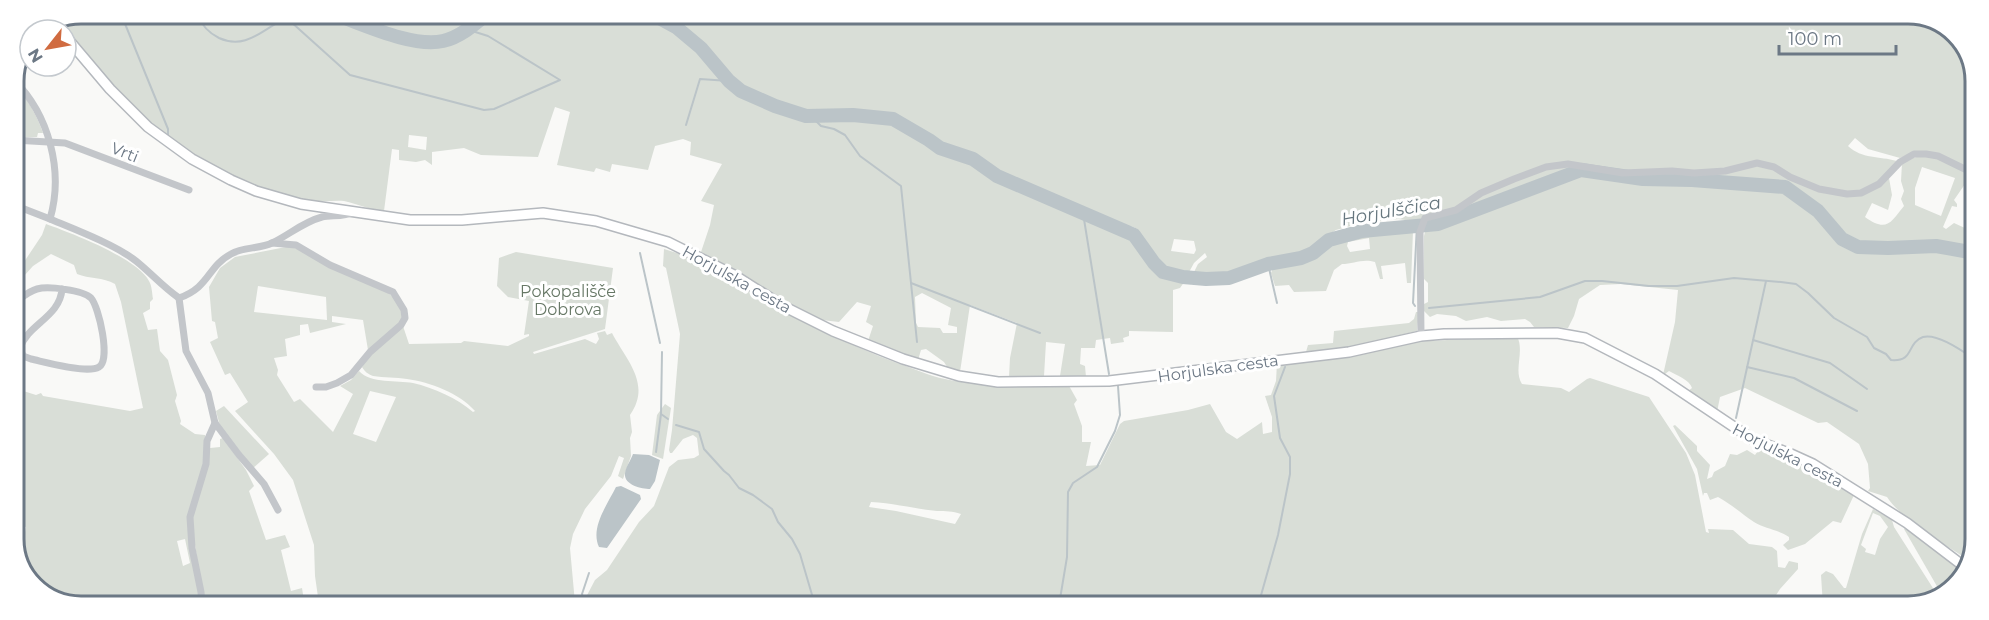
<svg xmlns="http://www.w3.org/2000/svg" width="1989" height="620" viewBox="0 0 1989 620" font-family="Montserrat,sans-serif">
	<rect width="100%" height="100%" fill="#f9f9f7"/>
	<g fill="#d9ded7" fill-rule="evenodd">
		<path d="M81,14L1926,16L1961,40L1975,76V171L1917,151L1900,158L1868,149L1855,138L1848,146C1862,159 1879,156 1897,161L1883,178L1860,194L1889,178L1892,195L1888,210L1872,203L1865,217C1887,233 1891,222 1904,206L1901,199L1904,191L1901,181L1902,163C1927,147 1948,164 1972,174L1954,200L1957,204V207L1952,206L1943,227L1946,229L1954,223L1967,229L1975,230L1973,557L1970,561C1946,545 1902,520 1887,497L1868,491L1870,488L1868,464L1859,444L1827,422L1818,423L1745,388L1720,397L1717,412L1688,391L1692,388C1690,380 1676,375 1669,371L1665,374L1666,376L1663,375L1675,322L1678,290L1621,284L1600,285L1579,299L1574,316L1568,328L1534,327L1530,322L1525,319L1501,321L1487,317L1466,321L1456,316L1437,314L1430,317L1424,311V304L1428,302V283L1424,279V236L1427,223L1398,219L1358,224L1336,230L1327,236L1312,252L1262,261L1230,276L1193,274L1198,264L1207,257L1205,253L1194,263L1188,274C1154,265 1155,257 1137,229C1131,225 1124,226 1116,229L1137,241L1153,266L1159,272L1167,276L1185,281L1180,288L1173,290V332L1129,331V336L1123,338L1124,342L1111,344L1110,338L1096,340L1095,348H1081L1080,364L1085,366L1086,377L1060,376L1065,344L1046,342L1044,376L1009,377L1010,358L1017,323L970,305L960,372L949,370L944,362L926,349L921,350L918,360L868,341L873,326L866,322L871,306L857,302L839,322L822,320L781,301L741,274L701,252L710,225L714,205L701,201L722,164L690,155L691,142L683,139L655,146L648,170L612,164L610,172L596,168L594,172L557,165L570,112L555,107L538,157L481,155L464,148L432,152V165L425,160L416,162L399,160V150L392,149L384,211C370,210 358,204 344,201C335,200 326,202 317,201C305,201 292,198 281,194C188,168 115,99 60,22ZM409,135L427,137L426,150L408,147ZM1922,167L1955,178L1941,216L1915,205V188ZM1174,239L1194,241L1196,250L1194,254L1171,251ZM922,293L951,308L948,325L957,327V333H943L940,328L918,327L916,323L915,297Z"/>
		<path d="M14,83C26,97 37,115 43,133H38L37,137H14L21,117L17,111L14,110Z"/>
		<path d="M46,224C71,233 137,258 149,281C152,286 152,293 153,299L150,302V309L143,313L148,330L157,329L160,351L168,360L177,395L175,401L181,421L180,424L195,434L205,435V460L190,511L200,604H63L30,583L27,577L28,565L22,564L14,544V531L25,532L26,527L14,524V388L36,395L41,393L43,396L130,411L143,408L121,302L115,284C103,277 89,279 77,274L74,265L51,254L33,266L24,276L14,295V277L42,235ZM185,539L190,563L183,566L177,541Z"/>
		<path d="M1389,231H1413L1411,283H1407L1405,263L1381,266L1383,279H1380L1375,262C1363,258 1353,264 1342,264L1334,270L1326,291L1294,292L1289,285L1275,286L1271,273L1274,266L1303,260L1318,255C1327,235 1369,235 1389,231ZM1369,238L1370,249L1350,252L1347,246L1348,242Z"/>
		<path d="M291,246L388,293C397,299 404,310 402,321L368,350L363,320L332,316V322L346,324L310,333L308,324L300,325V335L285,339L287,356L274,358L278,370L277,375L294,402L300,399L333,432L353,394L340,386L351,380L359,371C371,384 397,380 413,383C434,388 457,398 473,412L475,411C459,393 430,382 407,379C396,377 384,378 373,376C368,374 365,372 362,367L372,352L403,326L409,344L461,343L464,341L508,346L529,336V334L524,335L529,301L508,297L497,286L499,258L516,252L613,268L605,329L533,352L534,354L585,339L596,344L599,339L597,333L605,331L607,335L612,333C626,360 652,384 630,415L632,432L630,438L631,456L623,479L618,476L624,458L619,456L611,476L585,509L573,534L570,548L575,603L584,601L595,580L607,570L639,522L654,506L669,467L678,460L694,458L699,455L697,438L693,435L683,439L672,453H670L669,450L672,430L680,334L666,268L663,266L664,249C682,255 700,258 713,272C776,305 830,338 897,363C913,368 929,376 945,379C985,388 1028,385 1068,384L1077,400L1074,404L1082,426V442H1091L1086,466L1100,465L1120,424L1124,421L1188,410L1210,404L1226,432L1237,439L1262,422L1263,434L1272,432V417L1265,396L1271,395L1276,381L1277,363L1361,355L1412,342L1517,336C1525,352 1513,370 1522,384L1561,388L1569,392L1587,379L1590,378L1649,397L1686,453L1695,475L1706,532L1709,533L1708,529L1733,530L1749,544L1772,547L1777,551L1778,567L1785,568L1789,561L1798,563V569L1780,589L1769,606L319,604L315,576L314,545L293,480L274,454L235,411L248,402L230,373L225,375L210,342L218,338L215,322L212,321L209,287L220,268L235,257ZM258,286L326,297L327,320L254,312ZM370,391L396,397L376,442L353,434ZM871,502C894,503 915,509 937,511C946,511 952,511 961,514L955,524L896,511L869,507Z"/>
		<path d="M1416,312H1419L1417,331L1348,348L1306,352L1308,345L1333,343L1334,331L1409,323L1414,319Z"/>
		<path d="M665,404L671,408L663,459L652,455L657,415Z"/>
		<path d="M224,406L269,454L253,468L220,426L216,411Z"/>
		<path d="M1675,425L1697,446V451L1710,465L1707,479L1712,477L1714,472L1725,466L1730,454L1737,455L1747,450L1755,455L1760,448L1795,461L1854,495L1841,523L1833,521L1805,544L1788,550L1783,545L1789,540V537C1780,530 1765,529 1754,522C1742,514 1731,504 1718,497L1710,500L1707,493H1704L1703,496L1697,469L1673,426Z"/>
		<path d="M223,438L246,470L254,486L249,491L266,540L285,535L290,547L281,550L291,591L302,588L304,601L301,604H204L192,525C194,499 207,474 210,448L220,447V439Z"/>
		<path d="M1873,509L1892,520L1894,527L1938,596L1908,606H1885L1875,595L1872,606H1823L1821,575L1826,571L1833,574L1844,588H1846L1862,534ZM1873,513L1880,516L1888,527L1880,539L1875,555L1865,552L1866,549L1861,545Z"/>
		<path d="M1906,528L1963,571L1949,592L1942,595L1904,529Z"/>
	</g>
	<g fill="#bbc4c8">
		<path d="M633,454L649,455L660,460L655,481L650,489C642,489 624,485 625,474C625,468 631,460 633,454Z"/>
		<path d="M621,486L640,495L641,499L607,548L599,547C590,528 607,505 616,487Z"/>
	</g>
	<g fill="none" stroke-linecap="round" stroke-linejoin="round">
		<g stroke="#bbc4c8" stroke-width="2">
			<path d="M121,14L168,129V135"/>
			<path d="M197,14C201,24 209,33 219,38C252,53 271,17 290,21L350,75L484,110L494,109L560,80L488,36L469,30"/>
			<path d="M811,116L821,126L834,129L845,135L860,156L901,186L911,283L1040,333"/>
			<path d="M686,125L700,79L729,81"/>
			<path d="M1083,213L1109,374"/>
			<path d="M640,253L660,343"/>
			<path d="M1268,264L1277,303"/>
			<path d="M911,283L917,342"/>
			<path d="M1415,306L1413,303L1417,225"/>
			<path d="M1429,308L1540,297L1585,281H1602L1649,286H1677L1734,278L1781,282L1796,284L1808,293L1834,318L1867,337L1874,348L1886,354L1891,360C1915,362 1906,343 1923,337C1937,333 1963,351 1974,359"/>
			<path d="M1753,340L1830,363L1867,389"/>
			<path d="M1747,367L1794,378L1857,411"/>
			<path d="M661,414L668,419"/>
			<path d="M1736,418L1766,281"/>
			<path d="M676,425L699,432L704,449L724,471L729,475L739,488L753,495L772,509L778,522L792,539L800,554L815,605"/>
			<path d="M656,452L661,414L662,352"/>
			<path d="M585,605L582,594L589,573"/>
			<path d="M1059,605L1067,557L1068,492L1073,483L1097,467L1115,431L1120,415L1118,386"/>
			<path d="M1258,606L1278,535L1290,474V457L1280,438L1274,396L1285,367"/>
		</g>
		<g stroke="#bbc4c8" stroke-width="14">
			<path d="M334,14C363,24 413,48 443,41C460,37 474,25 487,14"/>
			<path d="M652,14L676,27L701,48L729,81L741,91L775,106L806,116L853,115L893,119L929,140L940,148L973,159L997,176L1134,235L1154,263L1163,272L1183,277L1206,279L1229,278L1268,264L1301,258L1313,253L1329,240L1362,231L1438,224L1581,170L1643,179L1692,180L1785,187L1818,211L1842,239L1858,247L1888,248L1936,246L1975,253"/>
		</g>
		<defs>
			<g id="secondary">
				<path d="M56,24L61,30"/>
				<path d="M66,37L110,89L148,127L192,159L231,180L256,191L301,204L410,220H462L543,213L596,221L668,242L734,275L783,306L833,331L903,359L959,376L998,382L1109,381L1349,352L1421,336L1444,334L1557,333L1585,338L1655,374L1752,439L1791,454L1813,464L1907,523L1966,568"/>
			</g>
		</defs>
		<use href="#secondary" stroke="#b4b8bd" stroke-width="12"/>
		<g stroke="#c3c6ca" stroke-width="7">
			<path d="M14,80C49,115 64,171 50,219C74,229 116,245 136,261C151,273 163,287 179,298C210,287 207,267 231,254C243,247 259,249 272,243C289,235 303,222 322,217C333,215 343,217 354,212"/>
			<path d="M14,140L65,143L189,190"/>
			<path d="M14,205L50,219"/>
			<path d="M272,243L296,245L330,265L393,292L404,310L405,318L401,325L370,352L351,375L337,383L326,387H316"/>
			<path d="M179,298L186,351L208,393L215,423L239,455L264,484L278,510"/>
			<path d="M14,303C21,298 29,291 37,289C48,286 83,290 91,298C99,307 111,360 99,367C87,374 45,362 31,359L23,356L20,348C28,324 60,317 62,289"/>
			<path d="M1421,336L1420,232L1425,218L1456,210L1481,193L1514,179L1546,167L1568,164L1623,173L1672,171L1694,173L1725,171L1757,163L1774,167L1790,177L1819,189L1847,194L1861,193L1879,184L1900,162L1914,154H1926L1938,156L1975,174"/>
			<path d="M202,604L201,592L192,548L190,517L206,464L207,441L215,423"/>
		</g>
		<use href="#secondary" stroke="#fff" stroke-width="9"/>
	</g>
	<g text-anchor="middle" stroke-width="6" stroke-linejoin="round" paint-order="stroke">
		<g font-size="16" fill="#6c7885" stroke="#fff">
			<text transform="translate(125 152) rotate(22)" y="6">Vrti</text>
			<text transform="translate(737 279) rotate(29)" y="6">Horjulska cesta</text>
			<text transform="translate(1218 368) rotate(-8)" y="6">Horjulska cesta</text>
			<text transform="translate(1788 455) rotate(27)" y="6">Horjulska cesta</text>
		</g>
		<g font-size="16" fill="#677866" stroke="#fff">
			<text x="568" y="297">Pokopališče<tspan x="568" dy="18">Dobrova</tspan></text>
		</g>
		<g font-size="18" font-style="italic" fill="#67777f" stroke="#fff">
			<text transform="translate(1391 211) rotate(-10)" y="6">Horjulščica</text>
		</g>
	</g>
	<path d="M0 0H1989V620H0ZM81 24H1908A57 57 0 0 1 1965 81V539A57 57 0 0 1 1908 596H81A57 57 0 0 1 24 539V81A57 57 0 0 1 81 24Z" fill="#fff" fill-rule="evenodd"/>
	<path fill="none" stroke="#6c7885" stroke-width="3" d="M81 24H1908A57 57 0 0 1 1965 81V539A57 57 0 0 1 1908 596H81A57 57 0 0 1 24 539V81A57 57 0 0 1 81 24Z"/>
	<g transform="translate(48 48) rotate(239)"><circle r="28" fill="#ffffff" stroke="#c4c9ce" stroke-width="1.5"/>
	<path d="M0-4.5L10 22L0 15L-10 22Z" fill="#d06b40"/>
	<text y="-9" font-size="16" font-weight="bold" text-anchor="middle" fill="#6c7885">N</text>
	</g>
	<path d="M1779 45v9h117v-9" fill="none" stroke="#6c7885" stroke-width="3"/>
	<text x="1788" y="45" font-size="18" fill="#6c7885" stroke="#ffffff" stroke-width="4.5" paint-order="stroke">100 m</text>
</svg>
